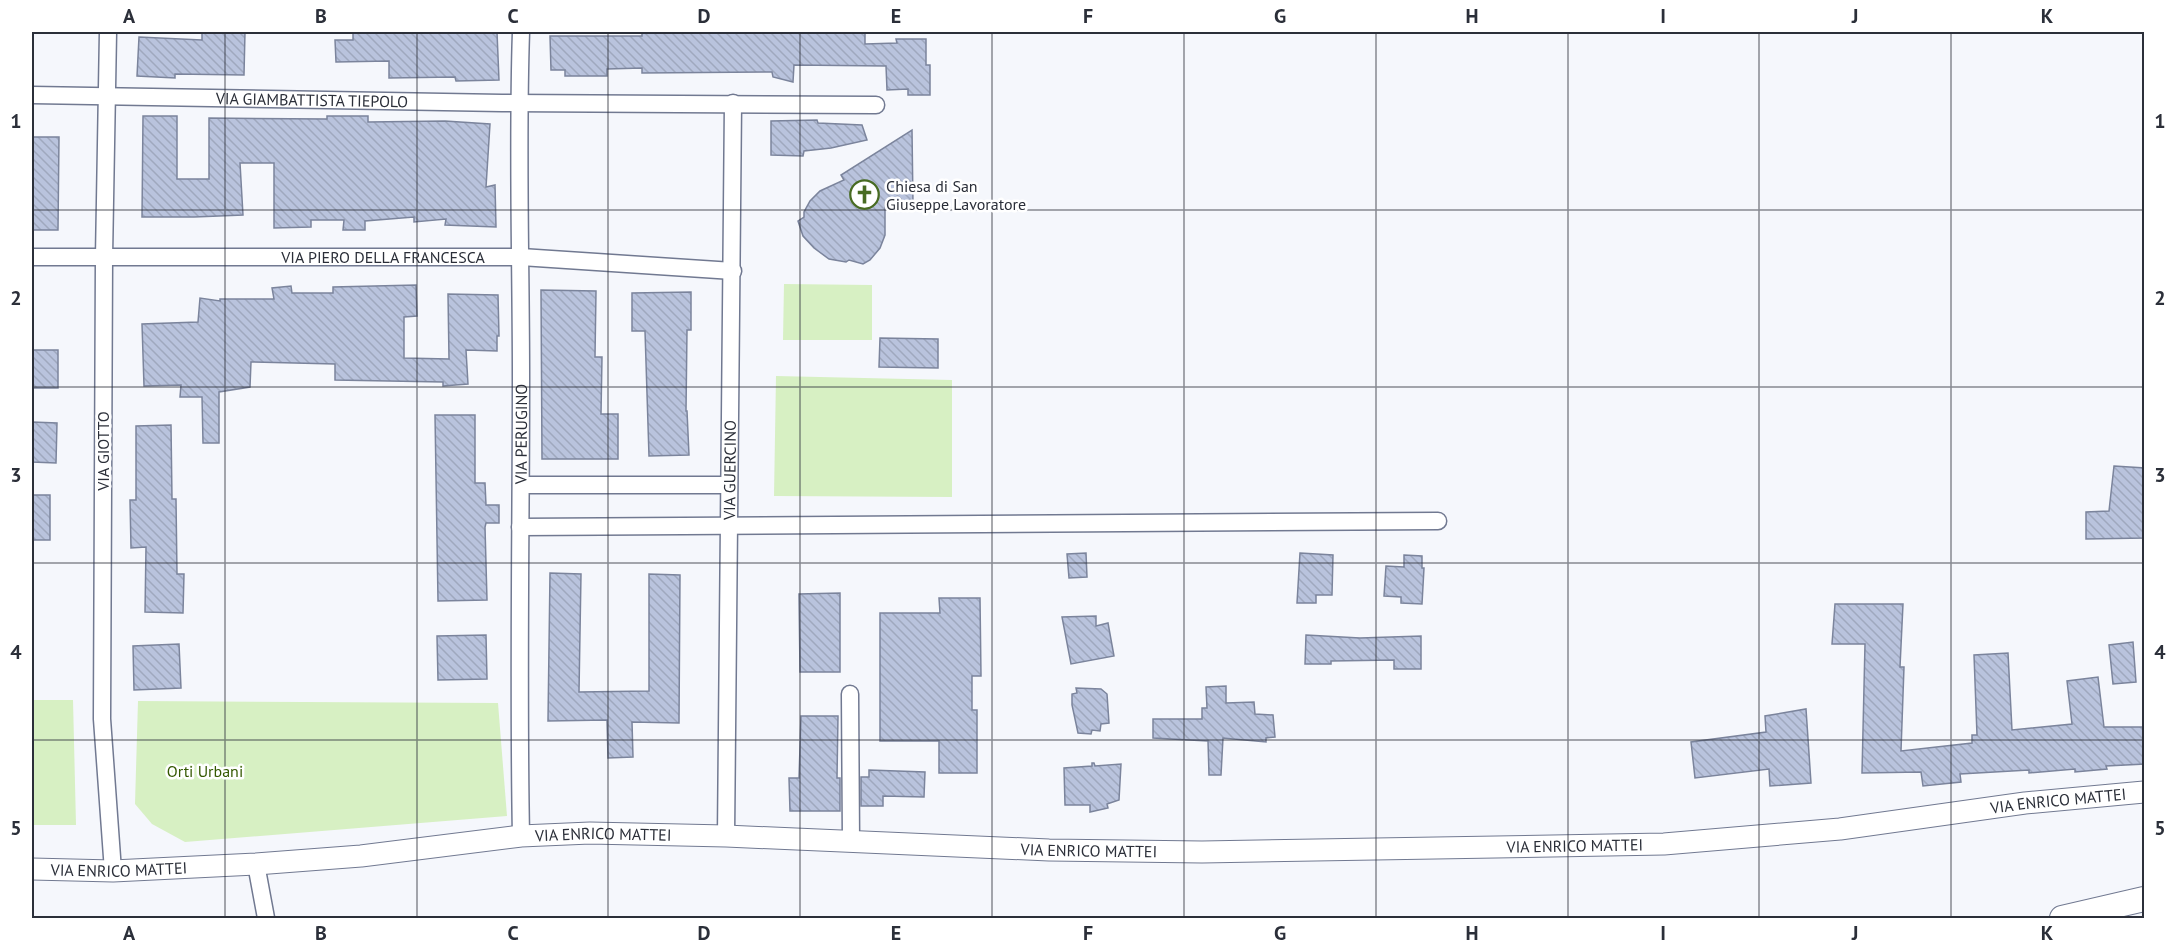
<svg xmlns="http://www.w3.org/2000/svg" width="2176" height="950" viewBox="0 0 2176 950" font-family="'PT Sans',sans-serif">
	<defs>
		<pattern id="building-back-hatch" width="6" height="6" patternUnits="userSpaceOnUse" patternTransform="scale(1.5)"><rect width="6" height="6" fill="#b9c3dd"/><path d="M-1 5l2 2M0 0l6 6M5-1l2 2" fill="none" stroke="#9fa8be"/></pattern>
	</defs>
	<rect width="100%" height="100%" fill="#f5f7fc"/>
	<g fill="#d7f0c3">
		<path d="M784,284L872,285V340H783Z"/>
		<path d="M776,376L952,380V497L774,496Z"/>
		<path d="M32,700H73L76,825H32Z"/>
		<path d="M138,701L498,703L507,816L185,842L152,824L135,804Z"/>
	</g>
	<g fill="url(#building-back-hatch)" stroke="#7b849c" stroke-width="1.5">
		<path d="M202,32H245L244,75L175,74V78L137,76L139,37L202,40Z"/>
		<path d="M353,32H497L499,80L456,81L455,77L389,78V61L336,62L335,40H353Z"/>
		<path d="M642,32H865V44L897,43L896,39H926V65H930V95H908V89L887,90L886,66L794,65L793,82L773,77L772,72L642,73V68L607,69V76H565V70H551L550,36H642Z"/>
		<path d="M143,116H177V179H209V118L327,119V116H368V122L445,121L490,124L486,187L495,185L496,227L445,225L446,219L414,222V217L365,221V230H343L344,220H311V227L274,228V163H240L243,215L194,217H142Z"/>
		<path d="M817,120L818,123L862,125L867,140L831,148L804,151L803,156L771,155V121Z"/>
		<path d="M912,130L913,204L885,203V235L880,248L870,260L863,264L849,260L846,262L829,259L814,248L803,236L798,221L804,217V212L810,201L820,191L844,180L841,175Z"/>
		<path d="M32,137H59L58,230H32Z"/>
		<path d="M416,285L417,316L404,317V358L449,359L448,294L498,295L499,336H497V351L466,350L468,384L443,386V382L335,380V364L251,362L250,387L219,392V443H203L202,397H180L181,385L144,386L142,324L198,322L200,298L220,301V299H274L272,288L291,286L292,293H333V287Z"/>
		<path d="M541,290L596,291L595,357H602L601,414H618V459H542Z"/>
		<path d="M691,292V330H687L686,411H687L689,455L649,456L645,331H632V293Z"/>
		<path d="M880,338L938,339V368L879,367Z"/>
		<rect x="32" y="350" width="26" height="38"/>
		<path d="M435,415H475V483H485L486,505H499V523H486L485,527L487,600L438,601Z"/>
		<path d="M32,422L57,423L56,463L32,462Z"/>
		<path d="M171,425L172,499H176L177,574H184L183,613L145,612L146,547L131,548L130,500H136V426Z"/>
		<path d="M2114,466L2145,468V538L2086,539V512L2109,511Z"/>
		<rect x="32" y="495" width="18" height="45"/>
		<path d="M1086,553L1087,577L1069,578L1067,554Z"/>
		<path d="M1300,553L1333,555L1332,595H1316V603H1297Z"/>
		<path d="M1404,555L1422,556V568H1424L1422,604L1401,603V597L1384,596L1386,566L1404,567Z"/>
		<path d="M550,573L581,574L579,692L649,691V574L680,575L679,723L632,722L633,757L608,758L607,720L548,721Z"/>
		<path d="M840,593V672H800L799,594Z"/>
		<path d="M939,598H980L981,676H972V710H977V773H939V741H880V613H940Z"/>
		<path d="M1835,604H1903L1900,667H1904L1901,751L1972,743V735H1977L1974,655L2008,653L2012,730L2072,724L2067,681L2098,677L2104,727H2145V764L2106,766L2107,769L2075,772V769L2029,773V770L1960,774L1961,782L1923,786L1921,772L1862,773L1865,644H1832Z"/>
		<path d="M1096,616V626L1108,623L1114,656L1071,664L1062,617Z"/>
		<path d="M486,635L487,679L438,680L437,636Z"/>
		<path d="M1306,635L1360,638L1421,636V669H1394V660L1331,661V664H1305Z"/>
		<path d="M2133,642L2136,682L2113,684L2109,645Z"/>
		<path d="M179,644L181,688L134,690L133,646Z"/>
		<path d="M1226,686V703L1254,702L1255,714L1273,715L1275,737L1266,738V742L1223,738L1221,775H1209L1208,741L1153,738V719H1202V708H1207L1206,687Z"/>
		<path d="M1076,688L1101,689L1107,694L1109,723L1101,724L1100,731L1092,730L1091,734L1078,733L1072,705V694L1077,693Z"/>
		<path d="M1806,709L1811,783L1770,786L1769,769L1695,778L1691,742L1766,732L1765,716Z"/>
		<path d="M801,716H838L837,778H840V811H790L789,778H799Z"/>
		<path d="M1092,763H1094L1095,766L1121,764L1119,800L1107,804L1108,808L1090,812V805H1065L1064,768L1092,766Z"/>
		<path d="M869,770L925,772L924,797L883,796V806H861V777H869Z"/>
	</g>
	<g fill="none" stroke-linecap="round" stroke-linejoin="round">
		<defs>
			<g id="minor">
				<path d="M108,32L104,257L102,719L113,871"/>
				<path id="s1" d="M32,95L502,103L876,105"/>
				<path id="s2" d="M32,257H521L733,271"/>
				<path d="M521,485H728"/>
				<path d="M520,527L1438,521"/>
				<path d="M850,694L851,841"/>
				<path id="s3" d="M521,836C518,683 521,530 521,377C521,262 517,146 521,32"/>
				<path id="s4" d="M726,836L733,103"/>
				<path d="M256,864L266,918"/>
			</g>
			<g id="tertiary">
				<path id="s5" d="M32,869L113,871L256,864L361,856L521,836L590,833L726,836L1049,850L1202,852L1664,844L1840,829L2025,803L2144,792"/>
			</g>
			<path id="secondary" d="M2062,918L2144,899"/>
		</defs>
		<use href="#minor" stroke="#717991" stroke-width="19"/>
		<use href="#tertiary" stroke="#717991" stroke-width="23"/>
		<use href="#secondary" stroke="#717991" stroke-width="26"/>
		<use href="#minor" stroke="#fff" stroke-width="16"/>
		<use href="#tertiary" stroke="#fff" stroke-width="21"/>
		<use href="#secondary" stroke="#fff" stroke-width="24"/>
	</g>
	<path fill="none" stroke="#2b2f39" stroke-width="1.5" stroke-opacity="0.55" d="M225,32V918M417,32V918M608,32V918M800,32V918M992,32V918M1184,32V918M1376,32V918M1568,32V918M1759,32V918M1951,32V918M32,210H2144M32,387H2144M32,563H2144M32,740H2144"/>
	<defs>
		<symbol id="church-ring" viewBox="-11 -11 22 22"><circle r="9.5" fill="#fff" stroke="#486b22" stroke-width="1.5"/><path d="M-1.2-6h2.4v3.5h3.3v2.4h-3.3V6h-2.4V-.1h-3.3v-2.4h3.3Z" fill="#486b22"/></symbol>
	</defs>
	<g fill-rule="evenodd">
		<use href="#church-ring" x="848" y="178" width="33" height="33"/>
	</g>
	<g text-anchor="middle" stroke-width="5" stroke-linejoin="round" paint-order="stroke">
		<g font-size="16" fill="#2b2f39" stroke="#fff">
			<text dy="6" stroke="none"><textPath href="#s1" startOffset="280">VIA GIAMBATTISTA TIEPOLO</textPath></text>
			<text dy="6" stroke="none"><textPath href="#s2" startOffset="351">VIA PIERO DELLA FRANCESCA</textPath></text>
			<text dy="6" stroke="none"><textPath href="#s3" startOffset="402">VIA PERUGINO</textPath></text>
			<text transform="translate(103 451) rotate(-90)" y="6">VIA GIOTTO</text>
			<text dy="6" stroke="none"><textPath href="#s4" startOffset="366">VIA GUERCINO</textPath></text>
			<text dy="6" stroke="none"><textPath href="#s5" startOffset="2031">VIA ENRICO MATTEI</textPath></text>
			<text dy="6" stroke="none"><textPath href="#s5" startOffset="573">VIA ENRICO MATTEI</textPath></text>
			<text dy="6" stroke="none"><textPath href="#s5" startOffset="1545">VIA ENRICO MATTEI</textPath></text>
			<text dy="6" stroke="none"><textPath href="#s5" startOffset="1059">VIA ENRICO MATTEI</textPath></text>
			<text dy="6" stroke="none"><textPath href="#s5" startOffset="87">VIA ENRICO MATTEI</textPath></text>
		</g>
		<g font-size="16" fill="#2b2f39" stroke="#fff" text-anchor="start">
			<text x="886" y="192">Chiesa di San<tspan x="886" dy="18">Giuseppe Lavoratore</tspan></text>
		</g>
		<g font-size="16" fill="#345800" stroke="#fff">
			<text x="205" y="777">Orti Urbani</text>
		</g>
	</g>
	<rect width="2176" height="950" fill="none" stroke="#ffffff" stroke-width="66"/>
	<rect x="33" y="33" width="2110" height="884" fill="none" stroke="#2b2f39" stroke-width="2"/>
	<g font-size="20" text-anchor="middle" font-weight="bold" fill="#2b2f39">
		<text x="129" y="23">A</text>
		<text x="321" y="23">B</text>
		<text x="513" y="23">C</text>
		<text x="704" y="23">D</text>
		<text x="896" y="23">E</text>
		<text x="1088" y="23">F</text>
		<text x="1280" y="23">G</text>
		<text x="1472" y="23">H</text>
		<text x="1663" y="23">I</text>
		<text x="1855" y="23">J</text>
		<text x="2047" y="23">K</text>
		<text x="16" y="128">1</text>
		<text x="2160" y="128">1</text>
		<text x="16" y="305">2</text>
		<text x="2160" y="305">2</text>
		<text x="16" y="482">3</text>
		<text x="2160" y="482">3</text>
		<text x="16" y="659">4</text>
		<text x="2160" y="659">4</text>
		<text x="16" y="835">5</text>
		<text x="2160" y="835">5</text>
		<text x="129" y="940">A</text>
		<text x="321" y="940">B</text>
		<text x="513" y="940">C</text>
		<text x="704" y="940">D</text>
		<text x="896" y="940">E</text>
		<text x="1088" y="940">F</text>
		<text x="1280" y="940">G</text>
		<text x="1472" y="940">H</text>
		<text x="1663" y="940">I</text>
		<text x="1855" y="940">J</text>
		<text x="2047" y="940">K</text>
	</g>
</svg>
